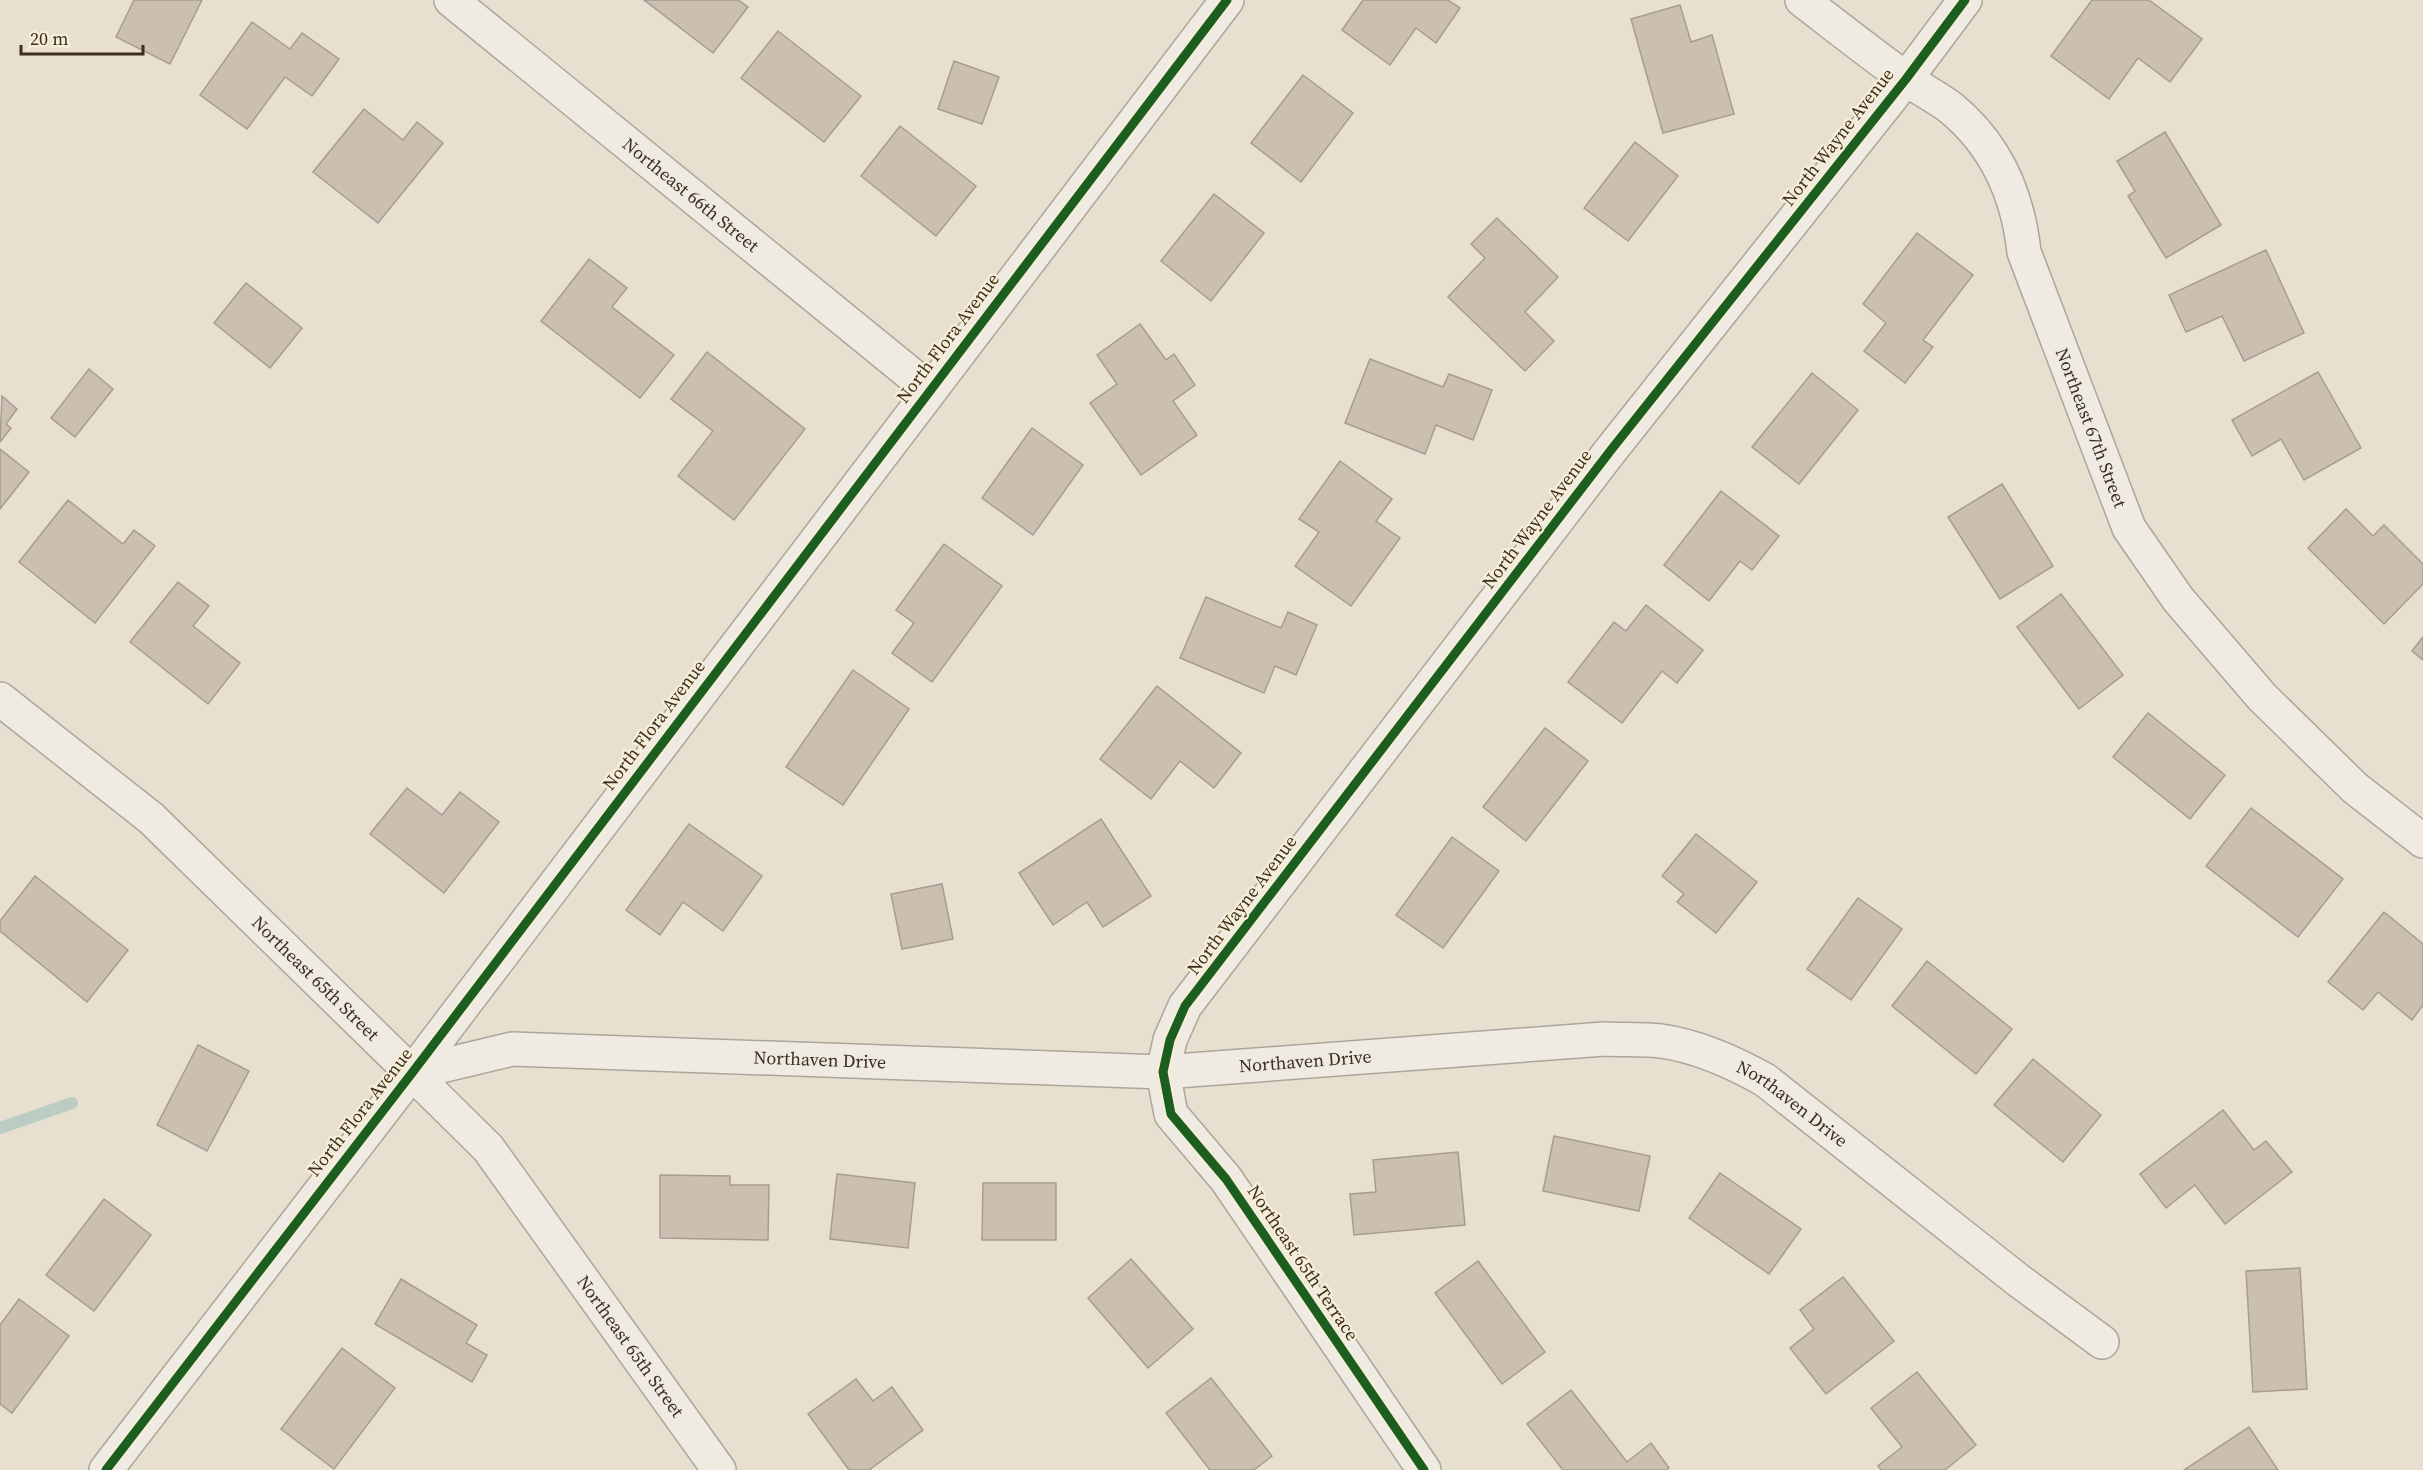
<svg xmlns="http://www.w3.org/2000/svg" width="2423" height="1470" viewBox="0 0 2423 1470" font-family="'Source Serif 4',serif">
	<rect width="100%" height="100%" fill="#e7e0d1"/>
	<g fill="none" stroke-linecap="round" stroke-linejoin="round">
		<path stroke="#bcccc2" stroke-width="12" d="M0,1128L72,1103"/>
	</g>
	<g fill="#cbbfb2" stroke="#a89c90" stroke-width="1.5">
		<path d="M134,0H202L170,64L116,37Z"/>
		<path d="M644,0H738L748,7L713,53Z"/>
		<path d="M1363,0H1448L1460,8L1436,43L1416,28L1390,65L1342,30Z"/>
		<path d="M2092,0H2149L2202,39L2170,82L2138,58L2109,99L2051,56Z"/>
		<path d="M1680,5L1691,42L1712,35L1734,114L1663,133L1631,19Z"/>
		<path d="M252,22L290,49L302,33L339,59L312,96L285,77L247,129L200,95Z"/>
		<path d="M778,31L861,96L824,142L741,78Z"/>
		<path d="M954,61L999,77L982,124L938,109Z"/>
		<path d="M1303,75L1353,113L1301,182L1251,143Z"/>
		<path d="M364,109L403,140L417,122L443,143L378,223L313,172Z"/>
		<path d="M900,126L976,186L936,236L861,176Z"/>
		<path d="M2165,132L2221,225L2166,258L2128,196L2135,191L2117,161Z"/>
		<path d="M1635,142L1678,176L1628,241L1584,208Z"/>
		<path d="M1214,194L1264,233L1211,301L1161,261Z"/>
		<path d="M1497,218L1558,277L1525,312L1554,341L1525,371L1448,297L1485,258L1471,244Z"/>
		<path d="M1917,233L1973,275L1923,340L1933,347L1905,383L1864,351L1886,323L1863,304Z"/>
		<path d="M2266,250L2304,333L2244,361L2222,316L2186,332L2169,295Z"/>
		<path d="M589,259L627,288L612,307L674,355L640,398L541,321Z"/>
		<path d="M246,283L302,328L270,368L214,323Z"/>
		<path d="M1140,324L1166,360L1174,354L1195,385L1173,401L1197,435L1141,475L1090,403L1117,384L1097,355Z"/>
		<path d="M707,352L805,429L734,520L678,476L713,431L671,399Z"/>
		<path d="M1370,359L1443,387L1449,374L1492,390L1473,440L1436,425L1425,454L1345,423Z"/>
		<path d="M89,369L113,389L75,437L51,418Z"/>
		<path d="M2318,372L2361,448L2304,480L2281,439L2252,456L2232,420Z"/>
		<path d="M1812,373L1858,410L1799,484L1752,447Z"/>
		<path d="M2,396L17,409L6,424L11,428L0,442Z"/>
		<path d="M1032,428L1083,465L1033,535L982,498Z"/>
		<path d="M0,449L29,472L0,509Z"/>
		<path d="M1340,461L1392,499L1376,521L1400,538L1351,606L1295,566L1319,532L1299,519Z"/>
		<path d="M2002,484L2053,566L2000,599L1948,517Z"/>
		<path d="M1721,491L1779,536L1752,570L1740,561L1709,601L1664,565Z"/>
		<path d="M68,500L123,544L134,530L155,546L95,623L19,562Z"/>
		<path d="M2346,509L2373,536L2384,525L2423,564V584L2384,624L2308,548Z"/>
		<path d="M944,544L1002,586L932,682L892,653L914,623L896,610Z"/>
		<path d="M178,582L209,606L193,626L240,663L208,704L130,642Z"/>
		<path d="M2061,594L2123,675L2079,709L2017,627Z"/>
		<path d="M1206,597L1281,628L1288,612L1317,625L1296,675L1275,666L1264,693L1180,658Z"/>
		<path d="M1646,605L1703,650L1677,683L1662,671L1622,723L1568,682L1614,622L1626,631Z"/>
		<path d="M2423,637V660L2412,651Z"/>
		<path d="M853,670L909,709L843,805L786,767Z"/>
		<path d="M1157,686L1241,753L1214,788L1180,761L1151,799L1100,759Z"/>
		<path d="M2148,713L2225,775L2190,819L2113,757Z"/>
		<path d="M1545,728L1588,761L1526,841L1483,807Z"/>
		<path d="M407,788L442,815L460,792L499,822L444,893L370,834Z"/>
		<path d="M2251,808L2343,879L2298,937L2206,866Z"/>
		<path d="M1101,819L1151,896L1103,927L1087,902L1053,925L1019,873Z"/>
		<path d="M689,824L762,876L723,931L683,902L660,935L626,910Z"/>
		<path d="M1696,834L1757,882L1716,933L1677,902L1684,894L1662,876Z"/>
		<path d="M1452,837L1499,871L1443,948L1396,915Z"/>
		<path d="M35,876L128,950L87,1002L0,931V921Z"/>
		<path d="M942,884L953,939L902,949L891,894Z"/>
		<path d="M1858,898L1902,929L1851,1000L1807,969Z"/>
		<path d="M2384,912L2423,944V1005L2412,1020L2378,992L2363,1010L2328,982Z"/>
		<path d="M1927,961L2012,1029L1976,1074L1892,1006Z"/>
		<path d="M198,1045L249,1071L207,1151L157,1125Z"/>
		<path d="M2033,1059L2101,1115L2063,1162L1994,1105Z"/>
		<path d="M2223,1110L2254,1150L2266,1141L2292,1172L2225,1224L2195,1185L2166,1208L2140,1174Z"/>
		<path d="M1554,1136L1650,1156L1639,1211L1543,1191Z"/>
		<path d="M1458,1152L1465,1225L1354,1235L1350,1194L1376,1192L1373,1160Z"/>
		<path d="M1720,1173L1801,1229L1769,1274L1689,1218Z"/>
		<path d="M837,1174L915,1183L908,1248L830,1239Z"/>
		<path d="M660,1175L730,1176V1185H769L768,1240L660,1238Z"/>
		<path d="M983,1183H1056V1240H982Z"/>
		<path d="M104,1199L151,1235L94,1311L46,1275Z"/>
		<path d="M1131,1259L1193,1329L1148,1368L1088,1298Z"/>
		<path d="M1478,1261L1545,1352L1502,1384L1435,1293Z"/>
		<path d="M2300,1268L2307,1389L2253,1392L2246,1271Z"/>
		<path d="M1843,1277L1894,1341L1826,1394L1790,1348L1814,1329L1800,1310Z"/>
		<path d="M401,1279L477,1325L466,1343L487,1355L472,1382L375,1324Z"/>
		<path d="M19,1299L69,1336L12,1413L0,1404V1325Z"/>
		<path d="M342,1348L395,1388L334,1469L281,1429Z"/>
		<path d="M1917,1372L1976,1445L1945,1470H1881L1878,1466L1902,1447L1871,1408Z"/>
		<path d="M1211,1378L1272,1456L1254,1470H1210L1166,1413Z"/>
		<path d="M856,1379L873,1401L892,1387L923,1430L869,1470H849L808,1414Z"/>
		<path d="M1571,1390L1627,1462L1651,1443L1669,1468L1666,1470H1563L1527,1424Z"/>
		<path d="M2249,1427L2278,1470H2184Z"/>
	</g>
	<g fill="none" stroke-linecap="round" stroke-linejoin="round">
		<defs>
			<g id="minor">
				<path id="s1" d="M451,0L929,389"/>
				<path id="s2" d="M1802,0C1836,26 1870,53 1905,78C1920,89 1937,97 1951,108C1996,145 2018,196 2024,252L2129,528L2178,599L2262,697L2355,788L2423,841"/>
				<path id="s3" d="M0,699L151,818L412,1073L512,1049L1163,1072L1604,1039C1623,1040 1642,1039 1661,1041C1697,1046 1733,1062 1765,1080L2018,1280L2102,1342"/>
				<path d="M1424,1470L1226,1179L1171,1114L1163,1072L1170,1040L1185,1006L1611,450L1906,79L1965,0"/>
			</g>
			<g id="tertiary">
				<path id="s4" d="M412,1073L488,1148L719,1470"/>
				<path d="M106,1470L412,1073L1227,0"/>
			</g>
		</defs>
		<use href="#minor" stroke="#ada599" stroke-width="36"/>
		<use href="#tertiary" stroke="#ada599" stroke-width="36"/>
		<use href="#minor" stroke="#efebe3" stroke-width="33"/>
		<use href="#tertiary" stroke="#efebe3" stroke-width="33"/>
		<defs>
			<g id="cycleway">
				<path d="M106,1470L412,1073L1227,0"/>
				<path d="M1424,1470L1226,1179L1171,1114L1163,1072L1170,1040L1185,1006L1611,450L1906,79L1965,0"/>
			</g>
		</defs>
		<use href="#cycleway" stroke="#f7eed8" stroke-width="13"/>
		<use href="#cycleway" stroke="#1b5e20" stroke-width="9"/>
	</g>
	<g text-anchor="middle" stroke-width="4.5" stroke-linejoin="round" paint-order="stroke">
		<g font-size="18" fill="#3d2e20" stroke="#f7eed8">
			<text transform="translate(1838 137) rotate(-52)" y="6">North Wayne Avenue</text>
			<text dy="6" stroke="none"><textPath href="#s1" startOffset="309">Northeast 66th Street</textPath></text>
			<text transform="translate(948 338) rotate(-53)" y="6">North Flora Avenue</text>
			<text dy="6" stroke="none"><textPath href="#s2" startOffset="538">Northeast 67th Street</textPath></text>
			<text transform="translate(1537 519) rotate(-53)" y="6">North Wayne Avenue</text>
			<text transform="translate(654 725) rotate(-53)" y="6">North Flora Avenue</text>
			<text transform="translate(1242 905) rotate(-53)" y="6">North Wayne Avenue</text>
			<text dy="6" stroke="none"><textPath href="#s3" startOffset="422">Northeast 65th Street</textPath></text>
			<text dy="6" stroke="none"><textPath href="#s3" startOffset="968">Northaven Drive</textPath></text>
			<text dy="6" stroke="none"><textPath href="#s3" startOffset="1454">Northaven Drive</textPath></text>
			<text dy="6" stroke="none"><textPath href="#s3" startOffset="1958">Northaven Drive</textPath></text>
			<text transform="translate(360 1112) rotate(-52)" y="6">North Flora Avenue</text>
			<text transform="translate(1303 1263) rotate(56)" y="6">Northeast 65th Terrace</text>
			<text dy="6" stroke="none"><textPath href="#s4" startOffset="351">Northeast 65th Street</textPath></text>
		</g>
	</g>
	<path d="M21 45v9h122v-9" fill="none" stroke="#3d2e20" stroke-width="3"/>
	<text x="30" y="45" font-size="18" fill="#3d2e20" stroke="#f7eed8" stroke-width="4.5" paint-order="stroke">20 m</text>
</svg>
